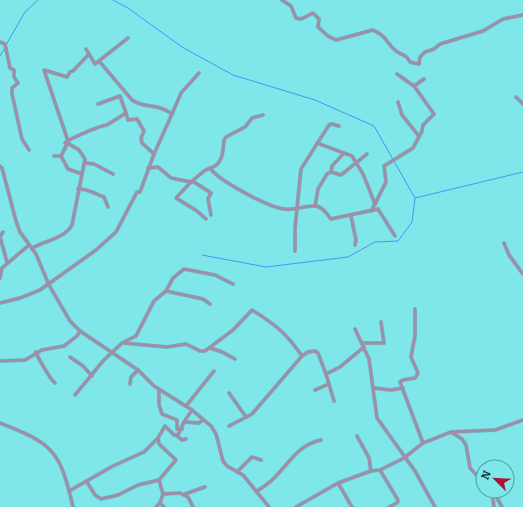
<svg xmlns="http://www.w3.org/2000/svg" width="523" height="507" viewBox="0 0 523 507" font-family="Bitter,serif">
	<rect width="100%" height="100%" fill="#7fe6e9"/>
	<g fill="none" stroke-linecap="round" stroke-linejoin="round">
		<g stroke="#4d92f6" stroke-width="1">
			<path d="M113,0L128,8L182,47L233,75L315,100L374,126L415,198"/>
			<path d="M6,45L25,12L38,0"/>
			<path d="M0,56L5,48"/>
			<path d="M202,255L266,267L348,257L375,242L398,241L412,222L415,198L523,172"/>
		</g>
		<defs>
			<g id="minor">
				<path d="M282,0L291,6L296,18L301,19L313,13L319,19L318,27L328,36L336,40L373,30C387,36 387,44 396,51C404,57 404,52 410,62L419,64L420,57L425,52L434,49L440,44L483,31L503,19L523,15"/>
				<path d="M0,42L5,44L10,68L14,70V77L18,83L12,88V94L22,139L29,150"/>
				<path d="M89,54L95,64L128,38"/>
				<path d="M99,61L132,100C145,109 158,103 172,114L181,93L199,73"/>
				<path d="M397,74L414,86"/>
				<path d="M516,97L523,104"/>
				<path d="M398,102L402,115L418,135"/>
				<path d="M98,104L120,96L126,113"/>
				<path d="M317,143L352,156L363,174L375,204L371,211"/>
				<path d="M154,154L172,114"/>
				<path d="M54,156H61"/>
				<path d="M85,163L94,164L113,174"/>
				<path d="M0,166L2,168L16,221L20,232L36,254L49,285L70,321L80,331L138,370L154,386L192,410L184,422L178,435H174L165,426L158,438L144,452L113,466L69,491"/>
				<path d="M148,168L158,167L171,178L191,182L204,171L210,168C219,181 268,207 284,209C295,211 305,205 315,206C322,206 327,214 331,219L378,209L395,236"/>
				<path d="M210,168C223,165 223,151 224,140L226,137L245,127L252,118L263,115"/>
				<path d="M331,172L332,166L344,153"/>
				<path d="M78,189C86,188 96,194 104,197L108,207"/>
				<path d="M375,204L386,182L384,166L413,148L422,131L423,125L434,114L414,86L424,79"/>
				<path d="M315,206L318,189L327,174L331,172L341,175L367,154"/>
				<path d="M351,216L356,240L355,245"/>
				<path d="M206,219L197,211L176,198L191,182H194L211,193L208,199L211,215"/>
				<path d="M3,232L0,237L7,262"/>
				<path d="M504,243L509,255L523,274"/>
				<path d="M32,248C46,240 64,239 72,225L85,159L79,150L69,144L44,70L67,77L70,72L73,71L89,54L86,49"/>
				<path d="M295,251V228L301,169L329,125L332,124L339,126"/>
				<path d="M0,278L2,268L29,245"/>
				<path d="M166,291L203,299L210,304"/>
				<path d="M0,303L20,298L40,290L96,250L116,232L137,192H140L154,154L142,143L141,138L144,131L137,119L128,120L126,113L107,125C102,125 68,139 65,143L67,144L61,156L68,169L82,174"/>
				<path d="M415,309V336L411,357L418,373L415,378L403,380L400,382L423,443"/>
				<path d="M355,329L369,359L377,418L415,471L435,507"/>
				<path d="M124,343L167,347L186,344L200,351H205L233,330L252,310C275,324 287,334 302,356"/>
				<path d="M362,343H384L381,322"/>
				<path d="M210,348L222,352L235,359"/>
				<path d="M36,352C38,358 50,379 55,383"/>
				<path d="M70,357L83,366L92,376"/>
				<path d="M0,361L25,360L42,350L64,346L77,336L80,331"/>
				<path d="M326,374L334,401"/>
				<path d="M130,384L131,377L138,370"/>
				<path d="M374,388L391,390L403,388"/>
				<path d="M159,390V405L162,414L177,420V429H182"/>
				<path d="M315,390L329,384"/>
				<path d="M229,393L246,417"/>
				<path d="M75,395L103,361L122,343L136,336L154,301L166,291L173,278L184,269L215,275L233,284"/>
				<path d="M186,406L214,371"/>
				<path d="M192,410L211,426L216,434L223,461L227,466L243,475L269,507"/>
				<path d="M184,422L199,423L203,420"/>
				<path d="M0,423C54,444 60,451 73,507"/>
				<path d="M229,426L252,414L302,356L308,352L315,351L318,353L326,374L340,367L364,347"/>
				<path d="M451,432L462,439L466,445L470,468L481,480L483,489"/>
				<path d="M176,435L182,440L186,439"/>
				<path d="M357,436L369,458L371,471"/>
				<path d="M380,470L398,500L397,503L389,507"/>
				<path d="M237,472L252,457L261,460"/>
				<path d="M159,480L163,494"/>
				<path d="M87,482L95,495L101,499L118,495L138,485L159,480L176,460L159,444L158,438"/>
				<path d="M338,483L352,507"/>
				<path d="M257,491C263,487 270,483 275,477C290,462 298,445 321,440"/>
				<path d="M488,491L496,496L502,507"/>
				<path d="M492,493L494,507"/>
				<path d="M185,494L205,487"/>
				<path d="M160,503L163,494L180,493L188,497L193,507"/>
				<path d="M156,507L160,503L164,507"/>
				<path d="M296,507L338,483L371,471L380,470L404,458L423,443L451,432L495,430L523,420"/>
			</g>
		</defs>
		<use href="#minor" stroke="#66c2c5" stroke-width="4"/>
		<use href="#minor" stroke="#a18da7" stroke-width="3"/>
	</g>
	<g transform="translate(495 479) rotate(294)"><circle r="19" fill="#7fe6e9" stroke="#4e9fa1"/>
	<path d="M0-3L7 15L0 10L-7 15Z" fill="#aa1334"/>
	<text y="-6" font-size="11" font-weight="bold" text-anchor="middle" fill="#043436">N</text>
	</g>
</svg>
